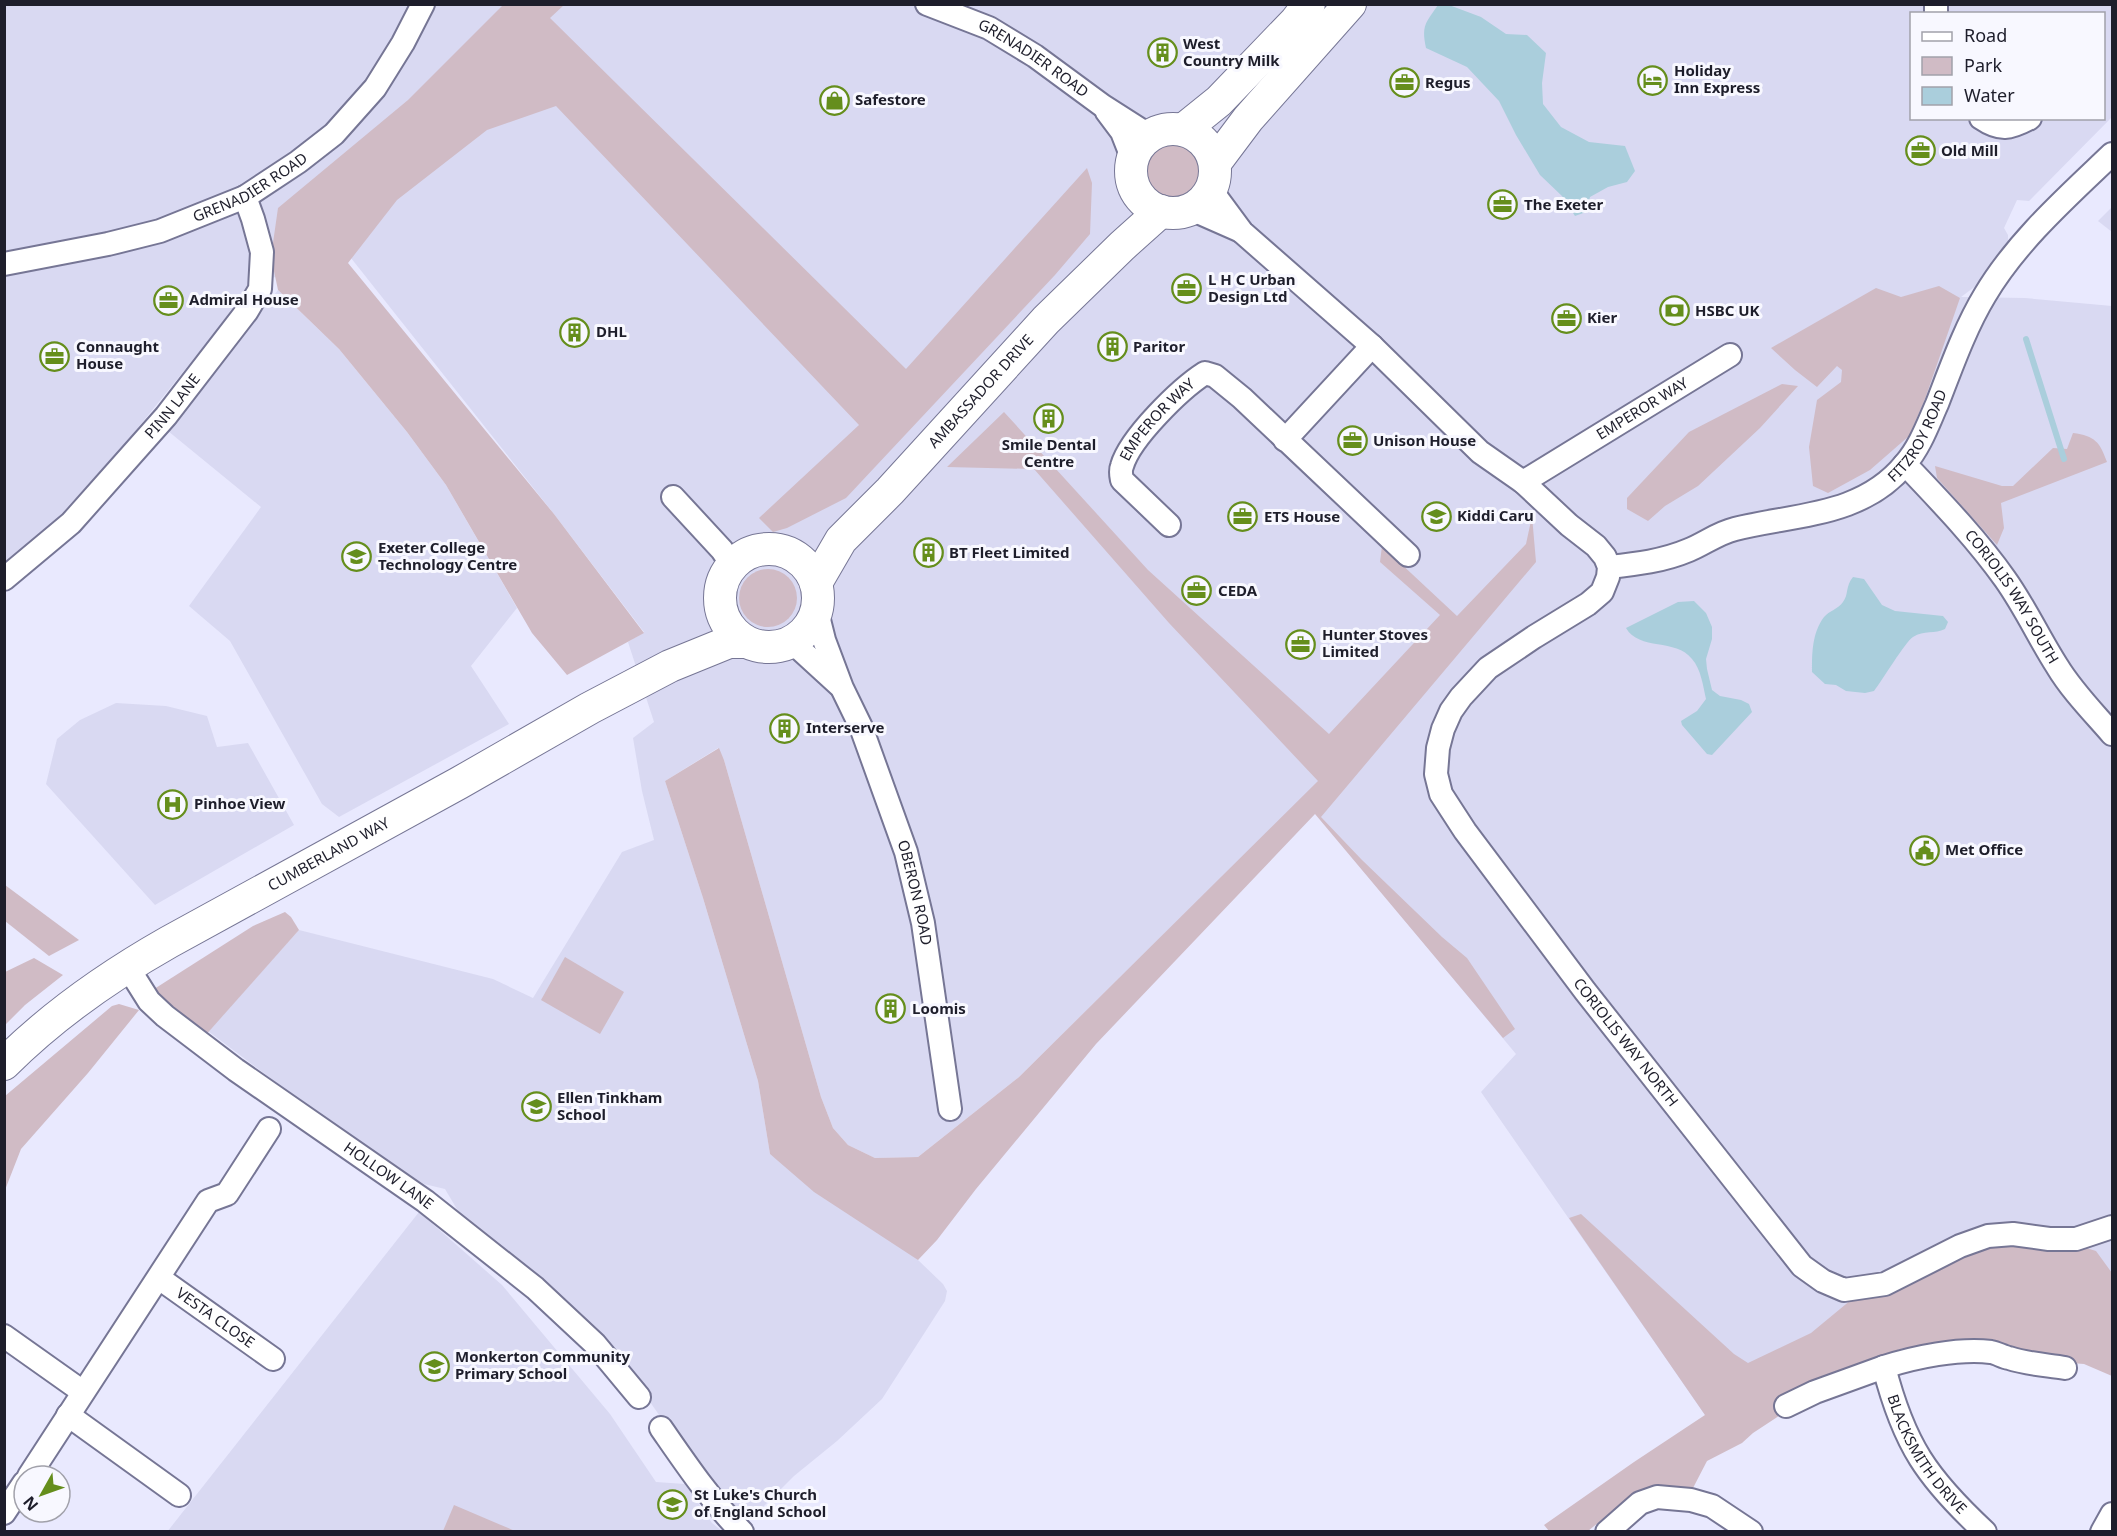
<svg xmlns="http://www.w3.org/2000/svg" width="2117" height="1536" viewBox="0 0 2117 1536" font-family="'Noto Sans',sans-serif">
	<rect width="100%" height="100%" fill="#e9e9fe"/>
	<g fill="#d9d9f2" fill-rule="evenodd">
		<path d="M5,5H2112V117L2029,201L2017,200L2004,228L2008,235V244L1985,279L1961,297L2025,298L2112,306V1340L2065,1285L1705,1415L1481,1092L1516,1054L1316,814L1318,782L1019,1077L918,1157L875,1158L848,1145L833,1128L821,1097L724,760L718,748L665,781L703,898L758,1081L770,1154L879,1228L918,1260L943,1284L947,1291L945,1301L882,1399L837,1441L794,1476L749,1521L739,1516L680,1445L618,1356L461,1216L445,1189L424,1184L344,1134L208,1031L299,930L493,979L533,998L622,852L654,840L642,791L633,738L654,722L628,642L644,632L554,514L347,253L248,286L217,330L124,445L43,534L5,562ZM1912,14H2104V118H1912Z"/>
		<path d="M2112,207V232L2098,221Z"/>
		<path d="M278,290L339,349L407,432L446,485L517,608L471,666L509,724L339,817L322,804L230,641L189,606L261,507L168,431Z"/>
		<path d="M116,703L166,706L207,716L217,747L248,743L294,825L155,905L46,784L57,739L80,720Z"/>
		<path d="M419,1212L502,1285L610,1414L656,1482L685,1484L712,1523L722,1531L167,1532Z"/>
	</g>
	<g fill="#d0bbc5">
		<path d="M503,5H564L550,18L906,369L1087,168L1092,183L1090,234L1055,275L846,498L787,528L773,532L759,518L859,425L556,106L487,130L397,200L348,263L554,514L644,633L567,675L532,633L446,485L407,432L339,349L278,290L271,257L278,208L408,100Z"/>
		<circle cx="1172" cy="171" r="27"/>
		<path d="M1939,286L1960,298L1925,399L1909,436L1870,470L1828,493L1813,486L1809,447L1817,400L1841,382L1842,370L1837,366L1817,387L1795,370L1771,348L1876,288L1901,297Z"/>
		<path d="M1782,384L1798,386L1760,428L1698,486L1665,506L1648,521L1627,509V498L1689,432Z"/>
		<path d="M1004,412L1148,570L1329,734L1440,615L1380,562L1382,546L1457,616L1526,544L1532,516L1536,562L1321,817L1362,860L1442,937L1467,958L1515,1029L1503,1038L1315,814L1096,1044L976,1189L937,1240L918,1260L814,1192L770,1154L758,1081L703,898L665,781L719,748L724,760L821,1097L833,1128L848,1145L875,1158L918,1157L1019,1077L1318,781L1169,623L1034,469L947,467Z"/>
		<path d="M2073,433C2095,436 2100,442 2107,462L2001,503L2004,528L1997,545L1937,478L1935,466L2002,486H2013L2053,448L2067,449Z"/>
		<circle cx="768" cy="598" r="29"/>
		<path d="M4,885H5L79,940L49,956L5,921Z"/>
		<path d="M285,912L291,917L299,930L204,1037L151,991L253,926Z"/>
		<path d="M565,957L624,992L600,1034L541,1000Z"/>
		<path d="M34,958L63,975L25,1005L5,1025V972Z"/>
		<path d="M119,1004L139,1010L88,1073L21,1149L5,1190V1096L112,1006Z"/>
		<path d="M1581,1214L1734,1354L1748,1363L1811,1333L1863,1290L1941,1267L2009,1237L2083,1247L2096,1251L2112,1273V1376L2084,1364L2071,1363L2055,1355L2009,1352L2005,1344L1976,1340L1900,1349L1840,1376L1753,1433L1742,1443L1707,1461L1693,1488H1675L1661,1485L1625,1501L1588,1531H1549L1544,1525L1634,1462L1705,1415L1569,1218Z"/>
		<path d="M454,1505L515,1531H443Z"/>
	</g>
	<g fill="#aacedc">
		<path d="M1449,5L1481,17L1506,34L1527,35L1546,53L1542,83L1543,104L1561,127L1589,142L1625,146L1635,171L1627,182L1608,187L1590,197L1586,212L1575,216L1562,196L1540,175L1516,135L1499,101L1467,67L1426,48C1421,25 1426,23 1438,5Z"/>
		<path d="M1853,577L1864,579L1882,605L1895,611L1943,616L1948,622L1945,629C1935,634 1924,630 1913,637C1905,642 1882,681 1874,691L1865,693L1846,691L1836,685L1825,684L1812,672C1812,653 1812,633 1824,617C1829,611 1838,609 1843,602C1849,594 1845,587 1853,577Z"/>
		<path d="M1694,601L1706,613L1712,627V639L1706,659L1707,669L1712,690L1720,696L1741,700L1749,704L1752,712L1712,755L1707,754L1682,725L1681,721L1697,711L1706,699C1703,686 1701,669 1692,659C1676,638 1639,651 1626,628L1678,602Z"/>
	</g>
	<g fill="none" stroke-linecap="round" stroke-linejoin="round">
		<path stroke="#aacedc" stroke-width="6" d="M2026,339L2064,459"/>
		<defs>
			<g id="minor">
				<path id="s1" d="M927,4L989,28L1035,56L1103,106L1150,136"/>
				<path d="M1936,4V14"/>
				<path d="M1107,112L1122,132L1133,160"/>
				<path d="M1981,118C2000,131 2010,129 2030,118"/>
				<path id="s2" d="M1211,190L1242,232L1372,346L1480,452L1523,482L1569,525L1596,546L1605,557L1609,567L1608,577L1602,592L1588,604L1534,637L1488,668L1461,697L1451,711L1443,729L1438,748L1436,774L1441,794L1465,831L1585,991L1802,1266L1823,1281L1844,1290L1885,1284L1960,1246L1988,1236L2013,1234L2049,1239H2076L2112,1227"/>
				<path d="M1191,209L1241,231"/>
				<path id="s3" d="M4,264L108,244L160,231L245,197L298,162L334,134L375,88L403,43L423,4"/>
				<path d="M1285,440L1372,346"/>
				<path id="s4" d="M1905,464C1940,501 1976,538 2005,579C2025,607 2039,638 2057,666C2072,691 2093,712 2112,734"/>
				<path id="s5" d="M1523,482L1730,355"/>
				<path d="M673,497L722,550L732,565"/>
				<path id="s6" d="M1169,525L1122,480C1121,475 1120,471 1122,466C1130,438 1180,389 1205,373L1215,376L1242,398L1408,555"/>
				<path id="s7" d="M1609,567C1637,564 1663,561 1689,550C1704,544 1718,533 1735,529C1794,514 1862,517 1905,464C1920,447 1928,424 1937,404C1951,368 1965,328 1985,295C2017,241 2067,197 2112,154"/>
				<path id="s8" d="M4,579L71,523L166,416L247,311L260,289L262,252L253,219L245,197"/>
				<path id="s9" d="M817,612L824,640L842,688L861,727L906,852L923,923L950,1109"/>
				<path d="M792,642L839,685"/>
				<path id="s10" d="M127,966L149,1001L165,1016L236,1070L425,1201L535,1288L595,1344L639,1397"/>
				<path id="s11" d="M159,1278L273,1359"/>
				<path d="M4,1336L83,1392"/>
				<path d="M1884,1367C1915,1357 1959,1348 1991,1352C1997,1353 2003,1357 2009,1358C2027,1364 2047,1365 2065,1368"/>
				<path id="s12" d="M1786,1406L1815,1392L1884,1367C1904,1445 1927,1478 1985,1532"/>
				<path d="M68,1415L179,1495"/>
				<path d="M661,1428C686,1464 710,1500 742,1532"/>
				<path d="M29,1476L208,1201L227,1194L269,1129"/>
				<path d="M4,1513L24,1483"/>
				<path d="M1607,1532L1640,1503L1657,1497L1691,1500L1712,1506L1751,1532"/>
				<path d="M2102,1532L2112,1514"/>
			</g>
			<g id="secondary">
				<circle cx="1173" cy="171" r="42"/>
				<path d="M1183,130L1219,101L1296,21L1309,4"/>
				<path d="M1215,163L1248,119L1350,4"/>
				<circle cx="769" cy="598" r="49"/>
				<path id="s13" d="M816,583L841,540L890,491L1046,320L1122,246L1161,211"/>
				<path id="s14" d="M4,1064C53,1015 109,976 169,942L459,783L590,708L670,666L729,642H745"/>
			</g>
		</defs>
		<use href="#minor" stroke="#767695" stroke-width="26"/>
		<use href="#secondary" stroke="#767695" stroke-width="34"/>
		<use href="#minor" stroke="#fff" stroke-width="22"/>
		<use href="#secondary" stroke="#fff" stroke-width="32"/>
	</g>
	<defs>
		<symbol id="building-ring" viewBox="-11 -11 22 22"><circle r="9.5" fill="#f8f8ff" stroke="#658e1c" stroke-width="1.5"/><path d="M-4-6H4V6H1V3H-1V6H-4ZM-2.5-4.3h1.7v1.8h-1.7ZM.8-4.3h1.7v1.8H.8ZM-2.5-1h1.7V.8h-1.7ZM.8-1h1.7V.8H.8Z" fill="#658e1c"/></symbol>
		<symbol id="hotel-ring" viewBox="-11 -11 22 22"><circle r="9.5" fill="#f8f8ff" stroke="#658e1c" stroke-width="1.5"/><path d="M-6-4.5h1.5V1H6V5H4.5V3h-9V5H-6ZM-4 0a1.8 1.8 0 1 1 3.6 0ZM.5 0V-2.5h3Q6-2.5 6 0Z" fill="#658e1c"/></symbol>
		<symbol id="office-ring" viewBox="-11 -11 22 22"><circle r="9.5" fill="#f8f8ff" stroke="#658e1c" stroke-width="1.5"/><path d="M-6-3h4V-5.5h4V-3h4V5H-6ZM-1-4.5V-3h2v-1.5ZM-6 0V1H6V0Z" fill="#658e1c"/></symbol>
		<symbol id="shop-ring" viewBox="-11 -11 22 22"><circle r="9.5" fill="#f8f8ff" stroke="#658e1c" stroke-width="1.5"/><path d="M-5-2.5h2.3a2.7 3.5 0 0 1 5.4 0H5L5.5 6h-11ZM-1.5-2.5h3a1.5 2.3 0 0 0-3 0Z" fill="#658e1c"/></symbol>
		<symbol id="bank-ring" viewBox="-11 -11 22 22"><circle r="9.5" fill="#f8f8ff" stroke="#658e1c" stroke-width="1.5"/><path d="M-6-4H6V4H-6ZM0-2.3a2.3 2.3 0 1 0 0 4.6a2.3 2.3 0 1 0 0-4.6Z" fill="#658e1c"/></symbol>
		<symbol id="school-ring" viewBox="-11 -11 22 22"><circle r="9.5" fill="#f8f8ff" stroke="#658e1c" stroke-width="1.5"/><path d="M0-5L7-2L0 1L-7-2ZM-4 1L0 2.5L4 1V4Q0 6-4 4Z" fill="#658e1c"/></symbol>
		<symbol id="university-ring" viewBox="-11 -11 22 22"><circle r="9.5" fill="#f8f8ff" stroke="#658e1c" stroke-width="1.5"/><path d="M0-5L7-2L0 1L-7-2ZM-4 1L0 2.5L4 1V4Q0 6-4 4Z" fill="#658e1c"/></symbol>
		<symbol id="hospital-ring" viewBox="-11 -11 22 22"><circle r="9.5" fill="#f8f8ff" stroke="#658e1c" stroke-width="1.5"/><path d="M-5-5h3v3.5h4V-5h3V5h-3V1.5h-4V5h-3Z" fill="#658e1c"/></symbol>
		<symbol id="civic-ring" viewBox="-11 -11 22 22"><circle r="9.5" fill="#f8f8ff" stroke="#658e1c" stroke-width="1.5"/><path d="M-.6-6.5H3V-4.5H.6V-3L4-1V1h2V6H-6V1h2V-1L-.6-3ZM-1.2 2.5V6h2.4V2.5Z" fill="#658e1c"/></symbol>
	</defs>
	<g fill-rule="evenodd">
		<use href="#building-ring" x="1146" y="36" width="33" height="33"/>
		<use href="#hotel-ring" x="1636" y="64" width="33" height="33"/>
		<use href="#office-ring" x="1388" y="66" width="33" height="33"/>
		<use href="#shop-ring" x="818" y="84" width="33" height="33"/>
		<use href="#office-ring" x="1904" y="134" width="33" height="33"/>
		<use href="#office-ring" x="1486" y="188" width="33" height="33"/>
		<use href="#office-ring" x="1170" y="272" width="33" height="33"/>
		<use href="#office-ring" x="152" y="284" width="33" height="33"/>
		<use href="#bank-ring" x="1658" y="294" width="33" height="33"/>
		<use href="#office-ring" x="1550" y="302" width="33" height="33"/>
		<use href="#building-ring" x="558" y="316" width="33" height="33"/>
		<use href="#building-ring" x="1096" y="330" width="33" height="33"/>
		<use href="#office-ring" x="38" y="340" width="33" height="33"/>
		<use href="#building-ring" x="1032" y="402" width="33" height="33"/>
		<use href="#office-ring" x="1336" y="424" width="33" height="33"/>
		<use href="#school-ring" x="1420" y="500" width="33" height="33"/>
		<use href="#office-ring" x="1226" y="500" width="33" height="33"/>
		<use href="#building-ring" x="912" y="536" width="33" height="33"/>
		<use href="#university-ring" x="340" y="540" width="33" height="33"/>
		<use href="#office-ring" x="1180" y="574" width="33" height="33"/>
		<use href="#office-ring" x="1284" y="628" width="33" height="33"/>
		<use href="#building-ring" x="768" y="712" width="33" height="33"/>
		<use href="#hospital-ring" x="156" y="788" width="33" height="33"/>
		<use href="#civic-ring" x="1908" y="834" width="33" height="33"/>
		<use href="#building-ring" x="874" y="992" width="33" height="33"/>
		<use href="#school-ring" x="520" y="1090" width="33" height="33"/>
		<use href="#school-ring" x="418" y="1350" width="33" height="33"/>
		<use href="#school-ring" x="656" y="1488" width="33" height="33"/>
	</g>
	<g text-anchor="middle" stroke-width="6" stroke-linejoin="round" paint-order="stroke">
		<g font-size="15" font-weight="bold" fill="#1e1e2b" stroke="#f8f8ff" text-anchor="start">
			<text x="1183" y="49">West<tspan x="1183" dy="17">Country Milk</tspan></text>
			<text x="1674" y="76">Holiday<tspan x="1674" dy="17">Inn Express</tspan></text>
			<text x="1425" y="88">Regus</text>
			<text x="855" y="105">Safestore</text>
			<text x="1941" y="156">Old Mill</text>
			<text x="1524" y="210">The Exeter</text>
			<text x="1208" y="285">L H C Urban<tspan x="1208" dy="17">Design Ltd</tspan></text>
			<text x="189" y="305">Admiral House</text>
			<text x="1695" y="316">HSBC UK</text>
			<text x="1587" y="323">Kier</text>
			<text x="596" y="337">DHL</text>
			<text x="76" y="352">Connaught<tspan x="76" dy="17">House</tspan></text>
			<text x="1133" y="352">Paritor</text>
			<text x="1373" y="446">Unison House</text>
			<text x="1049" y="450" text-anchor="middle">Smile Dental<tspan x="1049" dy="17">Centre</tspan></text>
			<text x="1457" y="521">Kiddi Caru</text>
			<text x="1264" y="522">ETS House</text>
			<text x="378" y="553">Exeter College<tspan x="378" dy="17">Technology Centre</tspan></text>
			<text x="949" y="558">BT Fleet Limited</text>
			<text x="1218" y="596">CEDA</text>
			<text x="1322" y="640">Hunter Stoves<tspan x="1322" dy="17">Limited</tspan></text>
			<text x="806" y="733">Interserve</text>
			<text x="194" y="809">Pinhoe View</text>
			<text x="1945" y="855">Met Office</text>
			<text x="912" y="1014">Loomis</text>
			<text x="557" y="1103">Ellen Tinkham<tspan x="557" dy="17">School</tspan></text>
			<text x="455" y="1362">Monkerton Community<tspan x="455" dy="17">Primary School</tspan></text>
			<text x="694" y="1500">St Luke's Church<tspan x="694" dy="17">of England School</tspan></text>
		</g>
		<g font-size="15" fill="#1e1e2b" stroke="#f8f8ff">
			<text dy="5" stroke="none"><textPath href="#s1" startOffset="120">GRENADIER ROAD</textPath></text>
			<text dy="5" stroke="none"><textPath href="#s3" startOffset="260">GRENADIER ROAD</textPath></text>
			<text dy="5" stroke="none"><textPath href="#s13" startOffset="254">AMBASSADOR DRIVE</textPath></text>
			<text dy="5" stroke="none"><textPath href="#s8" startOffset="242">PINN LANE</textPath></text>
			<text dy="5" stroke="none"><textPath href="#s5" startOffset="140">EMPEROR WAY</textPath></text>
			<text dy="5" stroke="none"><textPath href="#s6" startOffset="138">EMPEROR WAY</textPath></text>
			<text dy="5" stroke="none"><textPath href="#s7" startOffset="350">FITZROY ROAD</textPath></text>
			<text dy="5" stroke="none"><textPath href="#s4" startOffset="171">CORIOLIS WAY SOUTH</textPath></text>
			<text dy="5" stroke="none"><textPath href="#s14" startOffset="388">CUMBERLAND WAY</textPath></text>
			<text dy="5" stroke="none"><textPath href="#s9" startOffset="298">OBERON ROAD</textPath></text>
			<text dy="5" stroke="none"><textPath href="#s2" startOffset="1167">CORIOLIS WAY NORTH</textPath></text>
			<text dy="5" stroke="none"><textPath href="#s10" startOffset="338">HOLLOW LANE</textPath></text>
			<text dy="5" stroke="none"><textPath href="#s11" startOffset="69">VESTA CLOSE</textPath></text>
			<text dy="5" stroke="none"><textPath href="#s12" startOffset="204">BLACKSMITH DRIVE</textPath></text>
		</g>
	</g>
	<rect width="2117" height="1536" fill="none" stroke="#1e1e2b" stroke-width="12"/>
	<rect x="1910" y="12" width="195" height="108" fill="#f8f8ff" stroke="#a1a1aa" stroke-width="1.5"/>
	<rect x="1922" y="32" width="30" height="9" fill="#ffffff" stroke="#a1a1aa" stroke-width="1.5"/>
	<text x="1964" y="42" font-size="18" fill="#1e1e2b">Road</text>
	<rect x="1922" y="57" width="30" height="18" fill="#d0bbc5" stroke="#a1a1aa" stroke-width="1.5"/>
	<text x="1964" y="72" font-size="18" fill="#1e1e2b">Park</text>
	<rect x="1922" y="87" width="30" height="18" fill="#aacedc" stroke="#a1a1aa" stroke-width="1.5"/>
	<text x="1964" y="102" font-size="18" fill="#1e1e2b">Water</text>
	<g transform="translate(42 1494) rotate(230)"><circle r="28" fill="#f8f8ff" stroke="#a1a1aa" stroke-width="1.5"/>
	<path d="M0-4.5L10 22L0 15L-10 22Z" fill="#658e1c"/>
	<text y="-9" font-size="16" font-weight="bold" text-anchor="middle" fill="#1e1e2b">N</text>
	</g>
</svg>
